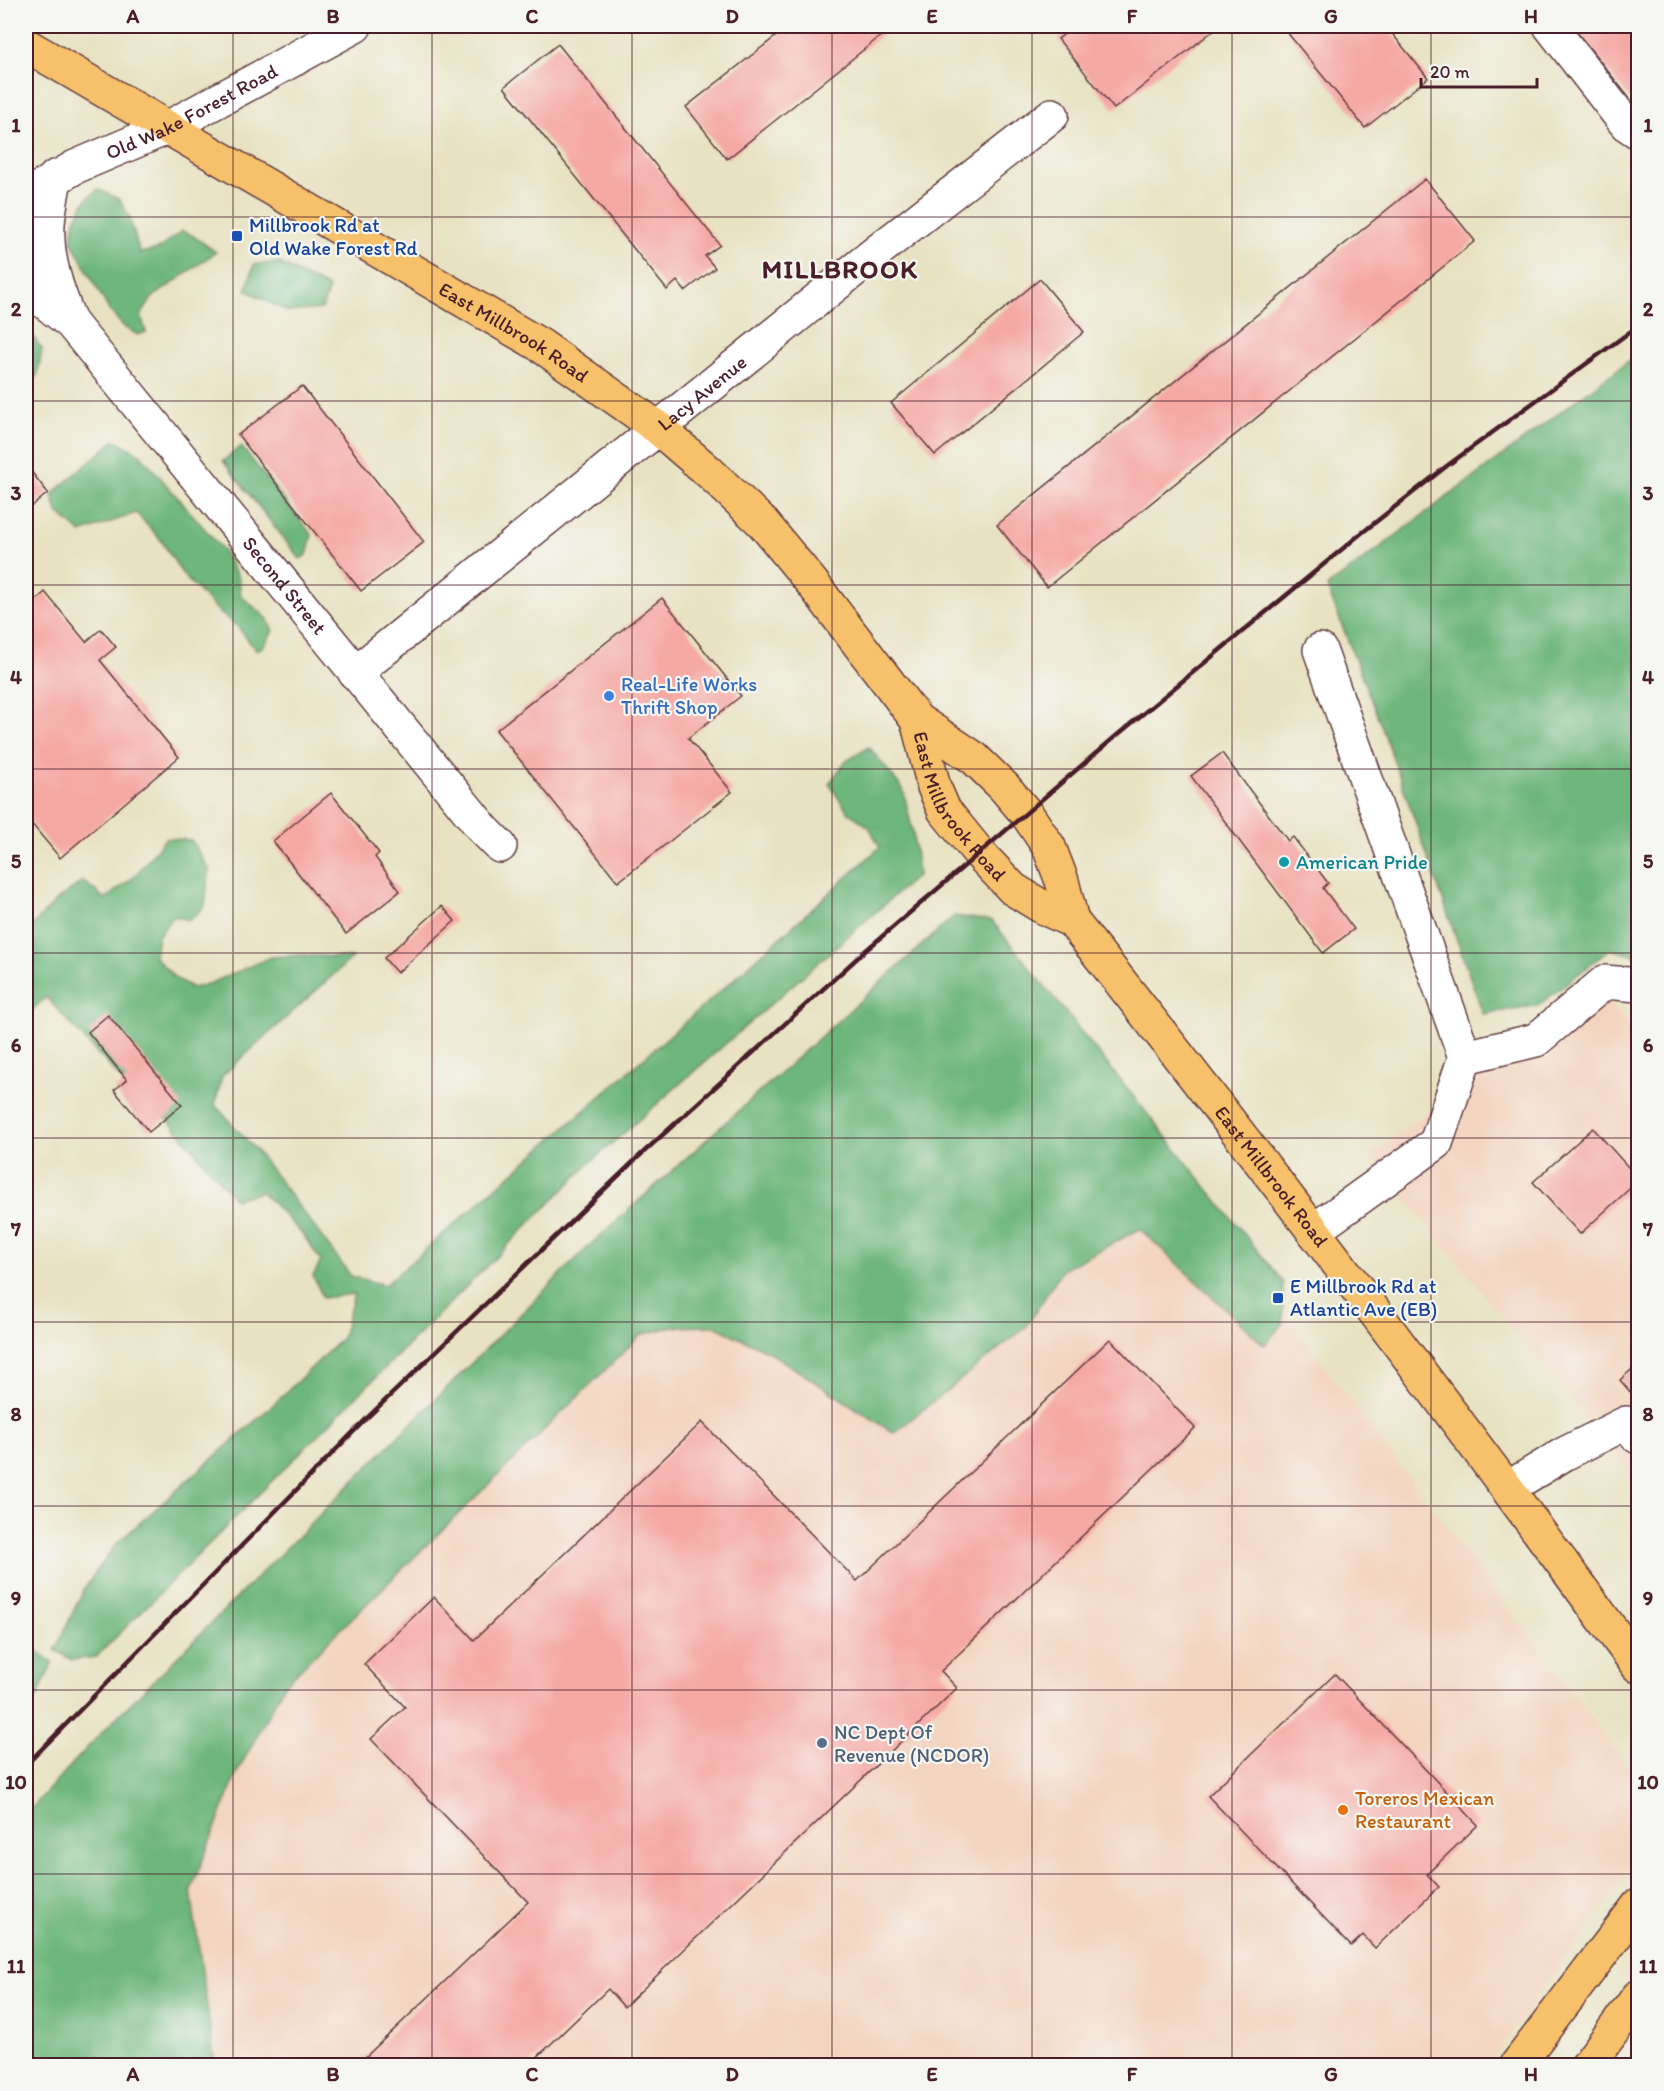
<svg xmlns="http://www.w3.org/2000/svg" width="1664" height="2091" viewBox="0 0 1664 2091" font-family="Itim,sans-serif">
	<rect width="100%" height="100%" fill="#f6f6f2"/>
	<filter id="ink" filterUnits="userSpaceOnUse"><feTurbulence type="fractalNoise" baseFrequency=".0167" numOctaves="2"/><feDisplacementMap in="SourceGraphic" scale="12" xChannelSelector="R" yChannelSelector="G"/><feConvolveMatrix kernelMatrix="1 2 1 2 8 2 1 2 1" color-interpolation-filters="sRGB"/></filter>
	<filter id="wash" filterUnits="userSpaceOnUse"><feTurbulence type="fractalNoise" baseFrequency=".008" numOctaves="4" result="noise"/><feDisplacementMap in="SourceGraphic" scale="24" xChannelSelector="R" yChannelSelector="G"/><feGaussianBlur stdDeviation="1.35" result="paint"/><feColorMatrix in="noise" values="0 0 0 0 0 0 0 0 0 0 0 0 0 0 0 0 0 1.4 0 .05"/><feComposite in="paint" operator="in"/></filter>
	<g filter="url(#wash)">
		<rect width="100%" height="100%" fill="#e8e2c2"/>
		<g fill="#f3d4bf">
			<path d="M1013,956L1623,1760L1638,1784V1858L1488,2065H146L26,1888Z"/>
			<path d="M1592,981L1638,1034V1483L1371,1156Z"/>
		</g>
		<g fill="#6db67c" stroke="#5c6a54" stroke-width="1.5">
			<path d="M98,189L119,199L129,216L140,253L158,249L182,231L192,235L216,252L152,298L141,315L146,332L138,335L125,328L109,310L71,241L75,220L85,201Z"/>
			<path d="M279,263L329,288L322,309L288,312L246,290L254,264Z"/>
			<path d="M26,327L42,349L38,373L27,392H26Z"/>
			<path d="M1638,354V956L1610,949L1539,1005L1483,1014L1384,733L1327,587Z"/>
			<path d="M115,440L140,454L223,550L239,579L241,596L267,618L273,631L263,647L256,650L237,626L220,613L183,575L161,540L136,513L81,533L57,512L52,494Z"/>
			<path d="M241,446L312,535L307,555L300,559L223,461Z"/>
			<path d="M869,747L903,789L913,833L918,875L592,1161L96,1657L72,1660L55,1650L84,1589L116,1544L274,1404L342,1338L354,1294L323,1298L313,1276L321,1261L304,1236L262,1192L235,1199L170,1122L131,1090L46,997L26,1016V931L29,929L57,900L83,881L105,899L134,877L166,838L191,840L209,869L205,906L190,920L173,916L158,936L155,957L175,978L193,988L211,983L271,957L302,955L352,958L222,1076L215,1105L260,1155L351,1276L385,1285L733,980L880,847L869,827L848,812L829,784L845,762Z"/>
			<path d="M954,916L992,921L1283,1282V1324L1264,1345L1140,1229L1062,1270L1026,1327L894,1433L769,1352L714,1326L671,1327L641,1335L284,1685L236,1775L191,1890L215,2065H26V1814L100,1734L590,1245Z"/>
			<path d="M26,1641L52,1663L38,1696L26,1708Z"/>
		</g>
		<g fill="none" stroke-linecap="round" stroke-linejoin="round">
			<path stroke="#5dbadb" stroke-width="12" d="M26,2048L40,2066"/>
		</g>
		<g id="blocks">
			<g fill="#f5a9a4">
				<path d="M789,26H883L887,31L727,159L686,107Z"/>
				<path d="M1075,26H1219L1114,109L1058,39Z"/>
				<path d="M1282,26H1386L1428,78L1365,128Z"/>
				<path d="M1572,26H1638V109Z"/>
				<path d="M558,44L720,245L705,256L715,268L685,291L677,281L667,290L504,87Z"/>
				<path d="M1425,179L1475,241L1047,587L997,525Z"/>
				<path d="M1040,279L1084,332L935,455L891,403Z"/>
				<path d="M302,386L424,542L361,591L238,435Z"/>
				<path d="M26,465L48,493L26,511Z"/>
				<path d="M45,592L86,642L101,629L116,647L100,660L179,757L60,858L26,817V766L31,761L26,754V609Z"/>
				<path d="M662,598L741,696L688,738L732,792L618,882L496,730Z"/>
				<path d="M1222,753L1288,841L1293,837L1328,883L1323,888L1354,929L1323,953L1191,776Z"/>
				<path d="M331,793L379,853L375,857L400,891L346,934L273,841Z"/>
				<path d="M442,906L455,921L397,973L384,958Z"/>
				<path d="M108,1015L182,1105L149,1132L114,1090L127,1080L88,1032Z"/>
				<path d="M1593,1128L1638,1178V1181L1580,1234L1533,1182Z"/>
				<path d="M1110,1339L1195,1428L941,1671L957,1688L624,2007L608,1989L528,2066H356L528,1902L371,1739L405,1707L364,1664L434,1597L474,1640L702,1422L857,1581Z"/>
				<path d="M1638,1364V1401L1620,1380Z"/>
				<path d="M1335,1674L1478,1825L1427,1874L1439,1887L1375,1948L1363,1935L1351,1946L1208,1796Z"/>
			</g>
		</g>
	</g>
	<g filter="url(#ink)">
		<use href="#blocks" fill-opacity="0" stroke="#623c42" stroke-width="1.5"/>
		<g fill="none" stroke-linecap="round" stroke-linejoin="round">
			<defs>
				<g id="minor">
					<path d="M1550,26L1626,124L1638,132"/>
					<path d="M55,177C53,192 49,209 48,224C46,259 57,290 70,321"/>
					<path id="s1" d="M26,196L75,167L169,127L355,26"/>
					<path id="s2" d="M26,287L71,323L484,830L500,846"/>
					<path id="s3" d="M355,673L875,253L1052,115"/>
					<path d="M1465,1057L1536,1040L1605,982L1638,985"/>
					<path d="M1313,1231L1436,1143L1465,1057L1320,650"/>
					<path d="M1508,1488L1564,1454L1626,1423L1638,1437"/>
				</g>
				<g id="major">
					<path id="s4" d="M26,45L540,345L658,428L709,472L763,523L813,584L917,720L974,758L1004,787L1026,813L1049,847L1062,881L1072,921C1267,1165 1454,1415 1638,1666"/>
					<path id="s5" d="M917,720L934,787L944,810L979,853L1013,889L1044,908L1072,921"/>
					<path d="M1516,2066L1638,1906"/>
					<path d="M1587,2066L1638,1997"/>
				</g>
			</defs>
			<use href="#minor" stroke="#623c42" stroke-width="36"/>
			<use href="#major" stroke="#623c42" stroke-width="36"/>
			<use href="#minor" stroke="#fff" stroke-width="33"/>
			<use href="#major" stroke="#f7c06b" stroke-width="33"/>
			<path stroke="#4a1f2b" stroke-width="4.5" d="M26,1765L369,1416L635,1160L865,951L1116,736L1358,536L1448,465L1638,326"/>
		</g>
	</g>
	<path fill="none" stroke="#4a1f2b" stroke-width="1.5" stroke-opacity="0.55" d="M233,26V2066M432,26V2066M632,26V2066M832,26V2066M1032,26V2066M1232,26V2066M1431,26V2066M26,217H1638M26,401H1638M26,585H1638M26,769H1638M26,953H1638M26,1138H1638M26,1322H1638M26,1506H1638M26,1690H1638M26,1874H1638"/>
	<g fill="#1a4fb4" stroke="#f6f6f2" stroke-width="2">
		<rect x="231" y="230" width="12" height="12" rx="3"/>
		<rect x="1272" y="1292" width="12" height="12" rx="3"/>
	</g>
	<circle fill="#3f7fe0" stroke="#f6f6f2" stroke-width="2" cx="609" cy="696" r="6"/>
	<circle fill="#0f9aa8" stroke="#f6f6f2" stroke-width="2" cx="1284" cy="862" r="6"/>
	<circle fill="#5c6f8a" stroke="#f6f6f2" stroke-width="2" cx="822" cy="1743" r="6"/>
	<circle fill="#e8710a" stroke="#f6f6f2" stroke-width="2" cx="1343" cy="1810" r="6"/>
	<g text-anchor="middle" stroke-width="4.5" stroke-linejoin="round" paint-order="stroke">
		<g font-size="20" fill="#4a1f2b" stroke="#f6f6f2">
			<text dy="7" stroke="none"><textPath href="#s1" startOffset="186">Old Wake Forest Road</textPath></text>
			<text dy="7" stroke="none"><textPath href="#s4" startOffset="566">East Millbrook Road</textPath></text>
			<text dy="7" stroke="none"><textPath href="#s3" startOffset="446">Lacy Avenue</textPath></text>
			<text dy="7" stroke="none"><textPath href="#s2" startOffset="396">Second Street</textPath></text>
			<text dy="7" stroke="none"><textPath href="#s5" startOffset="98">East Millbrook Road</textPath></text>
			<text dy="7" stroke="none"><textPath href="#s4" startOffset="1718">East Millbrook Road</textPath></text>
		</g>
		<g font-size="20" fill="#164399" stroke="#f6f6f2" text-anchor="start">
			<text x="249" y="232">Millbrook Rd at<tspan x="249" dy="23">Old Wake Forest Rd</tspan></text>
			<text x="1290" y="1293">E Millbrook Rd at<tspan x="1290" dy="23">Atlantic Ave (EB)</tspan></text>
		</g>
		<g font-size="20" fill="#366cbe" stroke="#f6f6f2" text-anchor="start">
			<text x="621" y="691">Real-Life Works<tspan x="621" dy="23">Thrift Shop</tspan></text>
		</g>
		<g font-size="20" fill="#0d838f" stroke="#f6f6f2" text-anchor="start">
			<text x="1296" y="869">American Pride</text>
		</g>
		<g font-size="20" fill="#4e5e75" stroke="#f6f6f2" text-anchor="start">
			<text x="834" y="1739">NC Dept Of<tspan x="834" dy="23">Revenue (NCDOR)</tspan></text>
		</g>
		<g font-size="20" fill="#c56008" stroke="#f6f6f2" text-anchor="start">
			<text x="1355" y="1805">Toreros Mexican<tspan x="1355" dy="23">Restaurant</tspan></text>
		</g>
		<g font-size="26" font-weight="bold" letter-spacing="1.5" fill="#4a1f2b" stroke="#f6f6f2">
			<text x="840" y="278">MILLBROOK</text>
		</g>
	</g>
	<rect width="1664" height="2091" fill="none" stroke="#f6f6f2" stroke-width="66"/>
	<path d="M1421 78v9h116v-9" fill="none" stroke="#4a1f2b" stroke-width="3"/>
	<text x="1430" y="78" font-size="18" fill="#4a1f2b" stroke="#f6f6f2" stroke-width="4.5" paint-order="stroke">20 m</text>
	<rect x="33" y="33" width="1598" height="2025" fill="none" stroke="#4a1f2b" stroke-width="2"/>
	<g font-size="20" text-anchor="middle" font-weight="bold" fill="#4a1f2b">
		<text x="133" y="23">A</text>
		<text x="333" y="23">B</text>
		<text x="532" y="23">C</text>
		<text x="732" y="23">D</text>
		<text x="932" y="23">E</text>
		<text x="1132" y="23">F</text>
		<text x="1331" y="23">G</text>
		<text x="1531" y="23">H</text>
		<text x="16" y="132">1</text>
		<text x="1648" y="132">1</text>
		<text x="16" y="316">2</text>
		<text x="1648" y="316">2</text>
		<text x="16" y="500">3</text>
		<text x="1648" y="500">3</text>
		<text x="16" y="684">4</text>
		<text x="1648" y="684">4</text>
		<text x="16" y="868">5</text>
		<text x="1648" y="868">5</text>
		<text x="16" y="1052">6</text>
		<text x="1648" y="1052">6</text>
		<text x="16" y="1236">7</text>
		<text x="1648" y="1236">7</text>
		<text x="16" y="1421">8</text>
		<text x="1648" y="1421">8</text>
		<text x="16" y="1605">9</text>
		<text x="1648" y="1605">9</text>
		<text x="16" y="1789">10</text>
		<text x="1648" y="1789">10</text>
		<text x="16" y="1973">11</text>
		<text x="1648" y="1973">11</text>
		<text x="133" y="2081">A</text>
		<text x="333" y="2081">B</text>
		<text x="532" y="2081">C</text>
		<text x="732" y="2081">D</text>
		<text x="932" y="2081">E</text>
		<text x="1132" y="2081">F</text>
		<text x="1331" y="2081">G</text>
		<text x="1531" y="2081">H</text>
	</g>
</svg>
